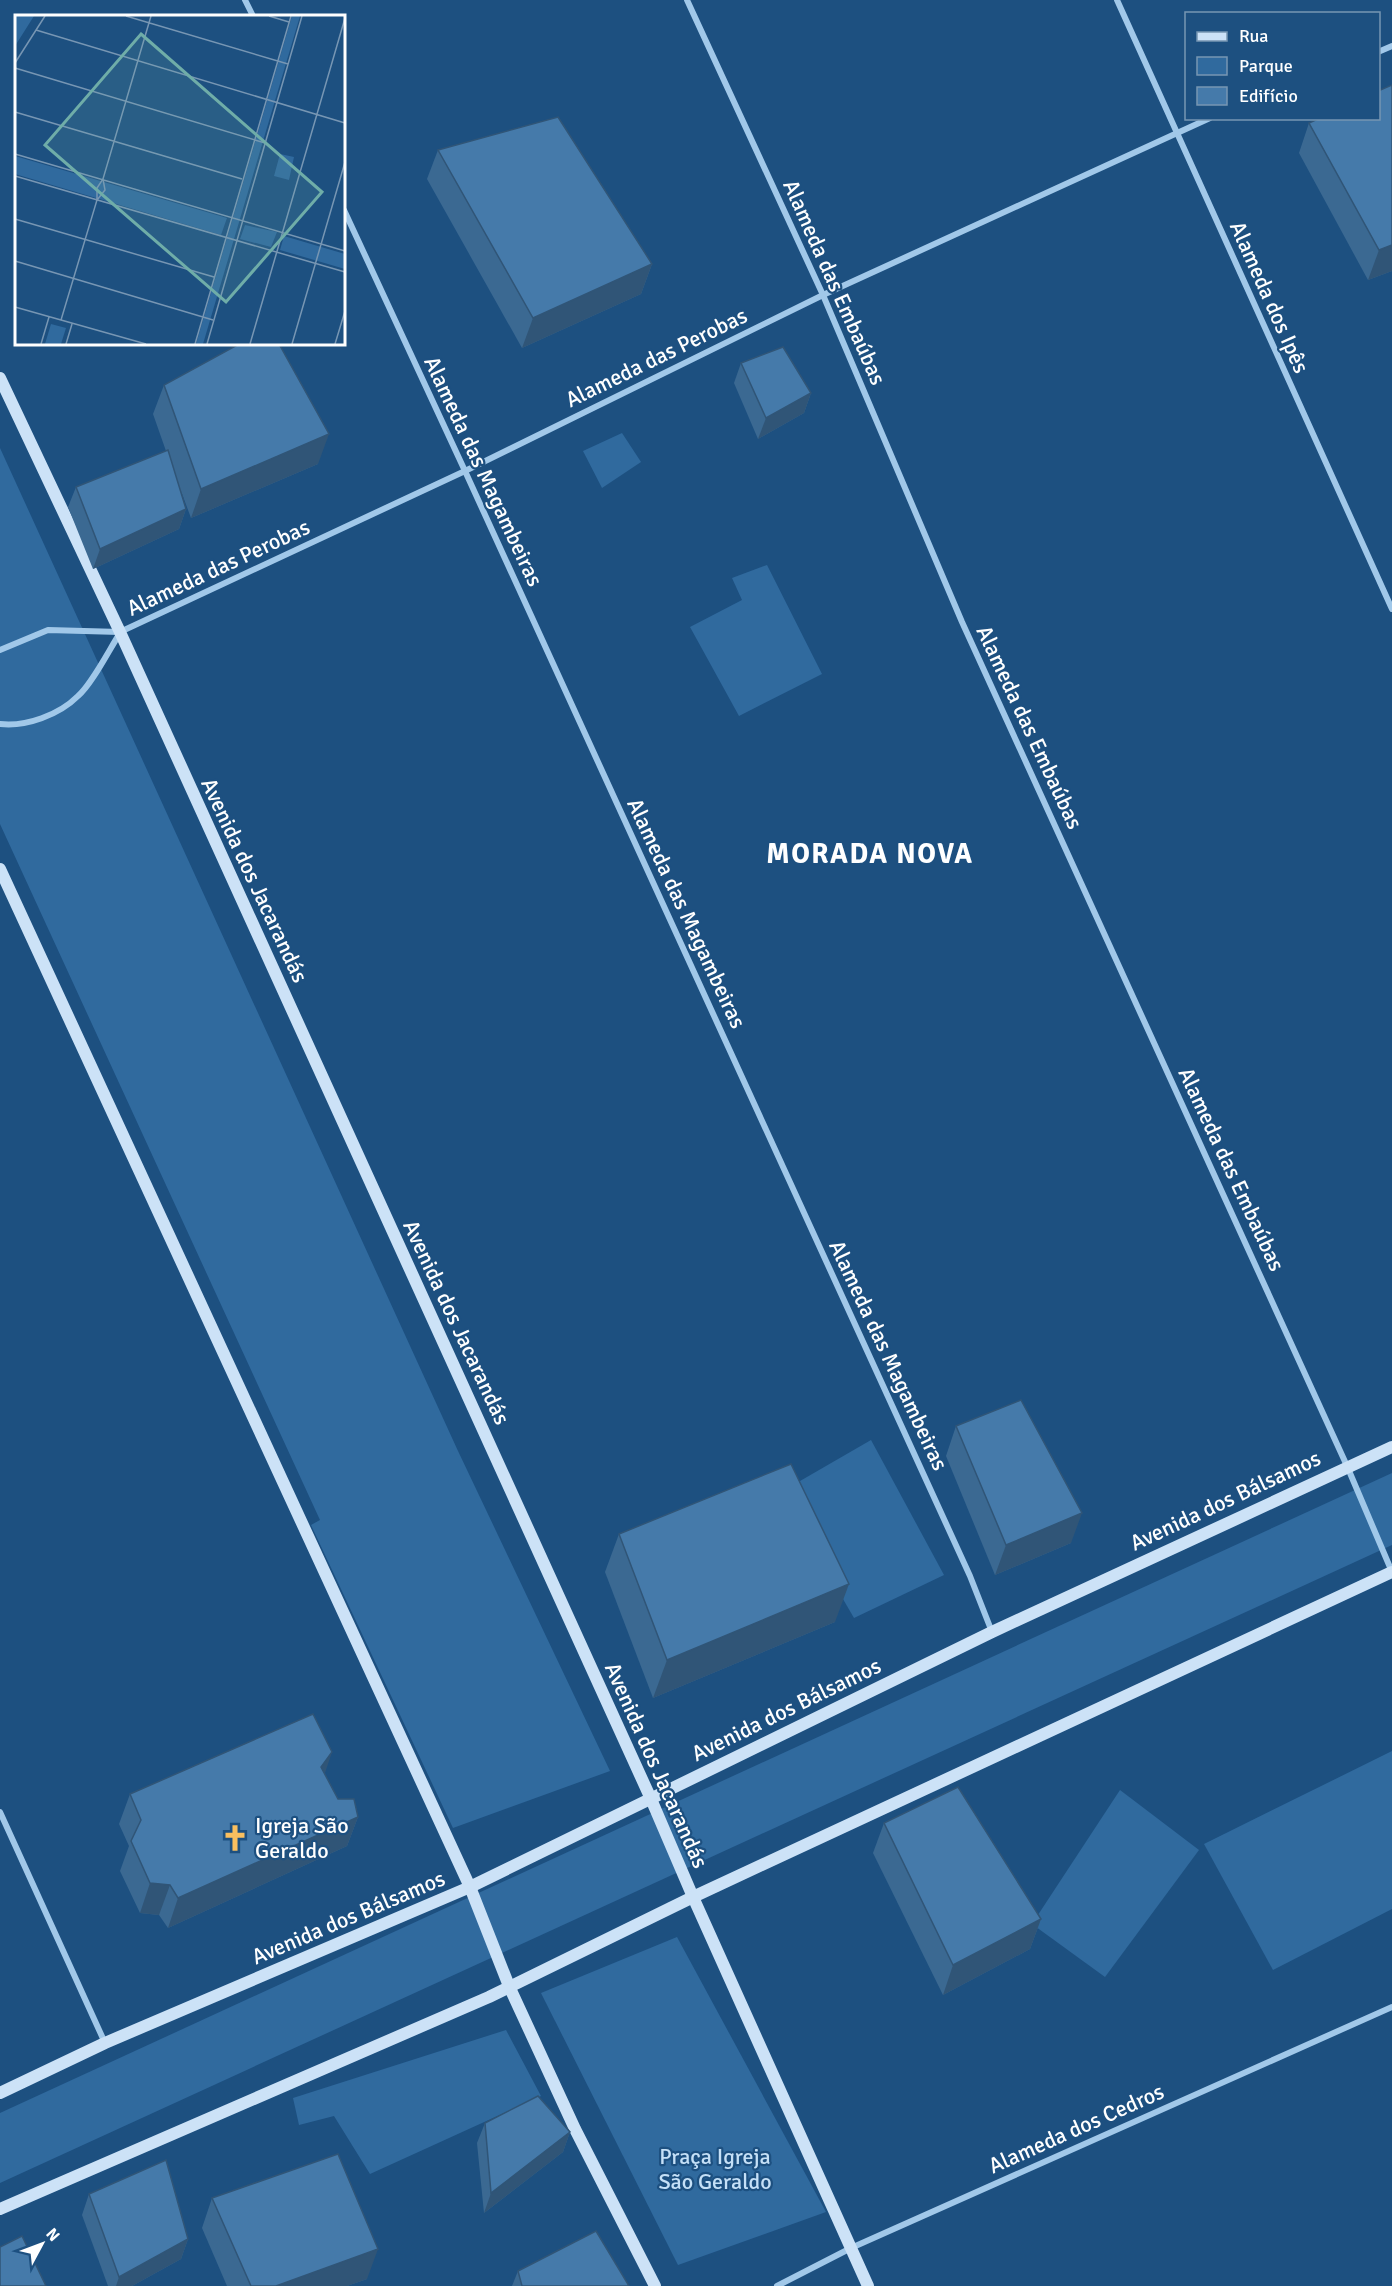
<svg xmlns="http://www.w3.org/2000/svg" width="1392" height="2286" viewBox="0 0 1392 2286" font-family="Signika,sans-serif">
	<rect width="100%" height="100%" fill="#1d5080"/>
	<g fill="#306a9e">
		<path d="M622,433L641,462L602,488L583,451Z"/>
		<path d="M0,448L458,1451L610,1771L453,1828L311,1525L320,1520L0,824Z"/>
		<path d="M767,565L822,674L739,716L690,627L742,600L732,578Z"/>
		<path d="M871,1440L944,1575L854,1618L781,1492Z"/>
		<path d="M1392,1473V1545L0,2183V2113Z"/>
		<path d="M1392,1751V1909L1273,1970L1204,1844Z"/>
		<path d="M1120,1790L1199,1850L1105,1977L1032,1924Z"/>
		<path d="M677,1937L826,2212L678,2265L541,1993Z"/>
		<path d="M506,2030L541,2096L370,2174L334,2116L299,2125L293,2098Z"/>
	</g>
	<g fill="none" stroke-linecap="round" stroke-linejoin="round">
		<g stroke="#a1c8e9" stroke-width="6">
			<path d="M245,0L253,16"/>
			<path d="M687,0L823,295L962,622L1347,1466L1392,1572"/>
			<path d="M1117,0L1392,609"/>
			<path d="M1378,52L1392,46"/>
			<path d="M344,210L465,471L970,1576L992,1632"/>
			<path d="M0,650L48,630L120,632L465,471L823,295L1210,118"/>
			<path d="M0,724C26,727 59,715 78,696C92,684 109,650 120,633"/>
			<path d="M0,1812L105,2043"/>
			<path d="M777,2286L851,2248L1392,2007"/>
		</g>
		<g stroke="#cce2f7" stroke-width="12">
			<path d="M0,378L120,632L651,1799L693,1897L868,2286"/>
			<path d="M0,869L470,1887L509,1986L575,2129L655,2286"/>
			<path d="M0,2093L105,2043L470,1887L992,1632L1392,1447"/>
			<path d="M0,2209L489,1997L693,1897L1392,1572"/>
		</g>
	</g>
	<g fill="#3b6992">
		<path d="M1309,123L1392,271L1368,280L1299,153Z"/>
		<path d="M438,150L652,264L641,294L522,348L427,179Z"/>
		<path d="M741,363L811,393L804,413L758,439L734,383Z"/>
		<path d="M164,385L318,464L191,518L181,491L186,509L179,529L93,569L68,507L76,487L166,451L153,414Z"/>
		<path d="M956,1426L1071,1543L995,1575L946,1456Z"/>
		<path d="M619,1534L835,1622L653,1698L605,1572Z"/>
		<path d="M324,1774L338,1799L358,1817L347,1846L168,1928L159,1915L140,1913L120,1871L129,1846L119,1824L130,1794Z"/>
		<path d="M884,1823L1041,1919L1030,1949L943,1995L873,1853Z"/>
		<path d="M485,2123L570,2132L563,2152L484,2213L477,2143Z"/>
		<path d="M89,2194L188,2239L181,2259L132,2286H108L82,2215Z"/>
		<path d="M212,2198L367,2279L347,2286H227L202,2228Z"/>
		<path d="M518,2271L629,2286H512Z"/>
	</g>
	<g fill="#305577">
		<path d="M1392,245V271L1368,280L1379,250Z"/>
		<path d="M652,264L641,294L522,348L533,318Z"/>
		<path d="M811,393L804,413L758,439L766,418Z"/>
		<path d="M329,434L318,464L191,518L201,489Z"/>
		<path d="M186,509L179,529L93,569L100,549Z"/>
		<path d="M1082,1513L1071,1543L995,1575L1006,1545Z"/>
		<path d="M849,1584L835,1622L653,1698L667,1660Z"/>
		<path d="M332,1752L322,1782L321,1767Z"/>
		<path d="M358,1817L347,1846L168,1928L178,1898Z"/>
		<path d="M150,1883L170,1885L159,1915L140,1913Z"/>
		<path d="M1041,1919L1030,1949L943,1995L953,1965Z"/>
		<path d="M570,2132L563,2152L484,2213L491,2193Z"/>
		<path d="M188,2239L181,2259L132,2286H116L119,2277Z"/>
		<path d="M378,2249L367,2279L347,2286H276Z"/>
	</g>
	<g fill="#457aaa" stroke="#305577" stroke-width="1.5">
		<path d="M1392,85V245L1379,250L1309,123L1320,118H1378V91Z"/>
		<path d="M558,117L652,264L533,318L438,150Z"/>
		<path d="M239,344H279L329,434L201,489L164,385Z"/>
		<path d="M783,347L811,393L766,418L741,363Z"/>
		<path d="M168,450L186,509L100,549L76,487Z"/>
		<path d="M1021,1400L1082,1513L1006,1545L956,1426Z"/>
		<path d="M791,1464L849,1584L667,1660L619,1534Z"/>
		<path d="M313,1714L332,1752L321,1767L338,1799H354L358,1817L178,1898L170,1885L150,1883L131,1841L141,1820L130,1794Z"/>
		<path d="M958,1787L1041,1919L953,1965L884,1823Z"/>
		<path d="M538,2096L570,2132L491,2193L485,2123Z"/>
		<path d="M338,2154L378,2249L276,2286H251L212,2198Z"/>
		<path d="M166,2160L188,2239L119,2277L89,2194Z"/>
		<path d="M596,2231L629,2286H522L518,2271Z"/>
		<path d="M22,2236L46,2286H0V2247Z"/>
	</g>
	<defs>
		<symbol id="church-bare" viewBox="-9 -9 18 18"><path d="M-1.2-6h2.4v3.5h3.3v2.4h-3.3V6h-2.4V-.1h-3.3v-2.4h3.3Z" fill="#f9bf5f" stroke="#1d5080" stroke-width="2.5" paint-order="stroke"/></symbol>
	</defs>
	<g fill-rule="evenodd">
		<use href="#church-bare" x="216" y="1819" width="38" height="38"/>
	</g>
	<g text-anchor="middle" stroke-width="4.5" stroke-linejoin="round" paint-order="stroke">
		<g font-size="22" fill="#fff" stroke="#1d5080">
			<text transform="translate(835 282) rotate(66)" y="8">Alameda das Embaúbas</text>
			<text transform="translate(1270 297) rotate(66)" y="8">Alameda dos Ipês</text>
			<text transform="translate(656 357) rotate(-26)" y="8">Alameda das Perobas</text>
			<text transform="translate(484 471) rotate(65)" y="8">Alameda das Magambeiras</text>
			<text transform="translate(218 567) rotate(-25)" y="8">Alameda das Perobas</text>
			<text transform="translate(1030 727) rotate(65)" y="8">Alameda das Embaúbas</text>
			<text transform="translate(255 880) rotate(65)" y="8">Avenida dos Jacarandás</text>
			<text transform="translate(687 913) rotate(65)" y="8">Alameda das Magambeiras</text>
			<text transform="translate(1232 1169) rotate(65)" y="8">Alameda das Embaúbas</text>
			<text transform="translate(457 1322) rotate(65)" y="8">Avenida dos Jacarandás</text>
			<text transform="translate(889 1355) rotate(65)" y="8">Alameda das Magambeiras</text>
			<text transform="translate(1225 1500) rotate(-25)" y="8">Avenida dos Bálsamos</text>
			<text transform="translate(786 1709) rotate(-26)" y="8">Avenida dos Bálsamos</text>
			<text transform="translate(657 1765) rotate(66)" y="8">Avenida dos Jacarandás</text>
			<text transform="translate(348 1917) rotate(-23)" y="8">Avenida dos Bálsamos</text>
			<text transform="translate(1076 2128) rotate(-24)" y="8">Alameda dos Cedros</text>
		</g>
		<g font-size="22" fill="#fff" stroke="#1d5080" text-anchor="start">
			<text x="255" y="1833">Igreja São<tspan x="255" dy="25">Geraldo</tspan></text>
		</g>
		<g font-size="22" fill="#c5e0f7" stroke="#1d5080">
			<text x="715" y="2164">Praça Igreja<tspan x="715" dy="25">São Geraldo</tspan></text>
		</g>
		<g font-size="28" font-weight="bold" letter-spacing="1.5" fill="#fff" stroke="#1d5080">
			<text x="870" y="863">MORADA NOVA</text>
		</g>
	</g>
	<g transform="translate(15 15)">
		<rect width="330" height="330" fill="#1d5080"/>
		<path d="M0,1H19L0,31ZM277,1H285L188,329H181ZM265,139L279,142L274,165L259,161ZM0,141L212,203L206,220L0,159ZM230,210L262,217L256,232L225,224ZM269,221L330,239V254L265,235ZM36,309L51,313L46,329H30Z" fill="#306a9e"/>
		<path fill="none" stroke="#7796b3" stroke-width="1.5" d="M111,1L273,49M254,1L274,7M21,15L330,108M0,48L30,1M0,53L250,128M0,97L227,164M0,139L330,236M0,161L330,257M82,185L90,175L88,164M0,204L199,262M0,246L198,305M0,292L131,329M46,305L82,185V173L88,164L136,1M26,329L34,302M51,329L57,309M180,329L276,1M192,329L287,1M235,329L330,3M277,329L330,147M320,329L330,296"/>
		<path fill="#6fada8" fill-opacity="0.15" stroke="#6fada8" stroke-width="3" d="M126,19L307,177L211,287L30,130Z"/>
		<rect width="330" height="330" fill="none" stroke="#fff" stroke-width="3"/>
	</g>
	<rect x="1185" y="12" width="195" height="108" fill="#1d5080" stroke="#7796b3" stroke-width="1.5"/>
	<rect x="1197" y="32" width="30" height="9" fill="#cce2f7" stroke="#7796b3" stroke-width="1.5"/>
	<text x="1239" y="42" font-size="18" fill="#ffffff">Rua</text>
	<rect x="1197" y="57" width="30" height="18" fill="#306a9e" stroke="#7796b3" stroke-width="1.5"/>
	<text x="1239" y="72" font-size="18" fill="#ffffff">Parque</text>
	<rect x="1197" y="87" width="30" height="18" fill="#457aaa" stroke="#7796b3" stroke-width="1.5"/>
	<text x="1239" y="102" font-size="18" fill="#ffffff">Edifício</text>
	<g transform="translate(42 2244) rotate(49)" stroke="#1d5080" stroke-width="4.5" paint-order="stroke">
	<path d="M0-4.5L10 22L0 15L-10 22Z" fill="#ffffff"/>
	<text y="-9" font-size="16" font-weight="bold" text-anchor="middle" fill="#ffffff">N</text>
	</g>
</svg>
